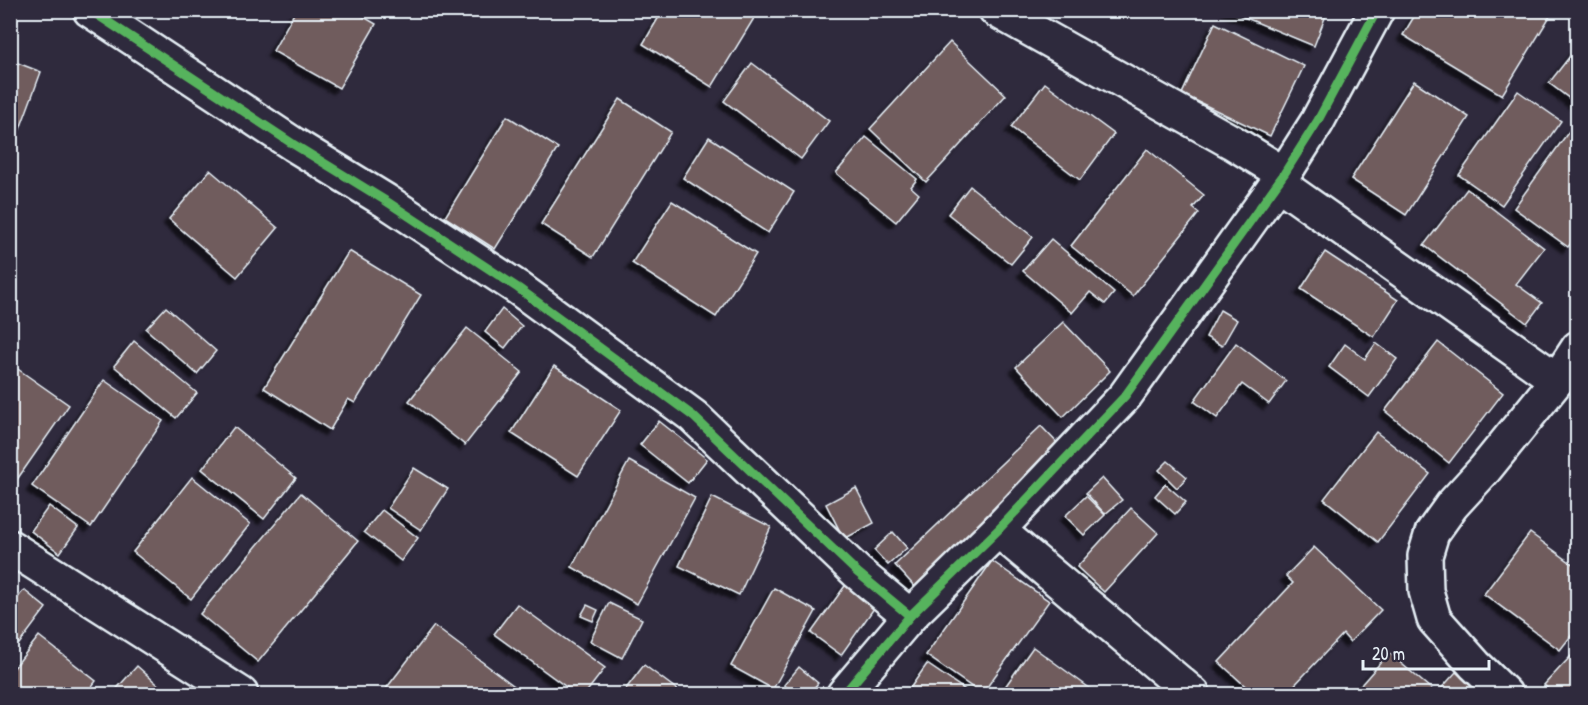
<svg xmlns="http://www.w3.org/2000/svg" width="1588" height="705" viewBox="0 0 1588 705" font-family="'Patrick Hand',sans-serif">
	<defs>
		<filter id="shadow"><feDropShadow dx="-5.5" dy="5.5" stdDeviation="1.5" flood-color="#0009"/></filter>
	</defs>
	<rect width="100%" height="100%" fill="#2f2a3d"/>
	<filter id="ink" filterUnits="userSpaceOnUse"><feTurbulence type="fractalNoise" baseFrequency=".0167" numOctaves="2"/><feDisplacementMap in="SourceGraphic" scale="12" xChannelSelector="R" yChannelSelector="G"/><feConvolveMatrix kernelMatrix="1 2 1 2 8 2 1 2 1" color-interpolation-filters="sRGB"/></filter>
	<g filter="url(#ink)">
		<g fill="#6f5b5d" stroke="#e8f1f8" stroke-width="1.5" filter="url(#shadow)">
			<path d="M296,10H352L376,24L339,88L273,51Z"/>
			<path d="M663,10H759L712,87L643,44Z"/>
			<path d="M1227,10H1328L1314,46Z"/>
			<path d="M1418,10H1548L1552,13L1502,95L1403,35Z"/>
			<path d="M1215,23L1304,66L1270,136L1182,94Z"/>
			<path d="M950,42L1006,95L926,182L870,129Z"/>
			<path d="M1578,46V105L1549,83Z"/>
			<path d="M10,60L41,72L13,148H10Z"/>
			<path d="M752,63L829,121L801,159L724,101Z"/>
			<path d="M1414,81L1469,117L1406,215L1351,179Z"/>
			<path d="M1045,83L1114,134L1080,180L1011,127Z"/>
			<path d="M1518,91L1561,121L1502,205L1459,175Z"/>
			<path d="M620,99L671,132L593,257L541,224Z"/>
			<path d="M507,116L558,148L495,249L445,217Z"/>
			<path d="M1572,127L1578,131V234L1568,247L1514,208Z"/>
			<path d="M709,137L794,192L768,233L683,178Z"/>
			<path d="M866,137L917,179L911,187L919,194L896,222L836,173Z"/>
			<path d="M1147,149L1204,195L1193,208L1199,213L1133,296L1071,246Z"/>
			<path d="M210,170L278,228L237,277L169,219Z"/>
			<path d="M970,186L1033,237L1011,264L948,214Z"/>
			<path d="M1467,189L1544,248L1516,284L1542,303L1527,323L1424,245Z"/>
			<path d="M672,201L756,254L716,317L632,263Z"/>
			<path d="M1051,239L1114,293L1105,304L1090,292L1072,313L1023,271Z"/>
			<path d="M349,251L421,295L355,403L348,399L330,430L264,388Z"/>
			<path d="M1325,252L1398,300L1374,337L1301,289Z"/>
			<path d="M166,307L216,351L197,374L146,329Z"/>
			<path d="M502,309L522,326L505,348L485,332Z"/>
			<path d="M1220,310L1237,320L1222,346L1206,337Z"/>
			<path d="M1063,322L1110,371L1063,417L1016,367Z"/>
			<path d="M467,328L522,372L465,445L409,401Z"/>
			<path d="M134,341L197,393L176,418L114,366Z"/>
			<path d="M1438,342L1503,393L1449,463L1385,411Z"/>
			<path d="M1236,343L1286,381L1269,404L1242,384L1217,418L1194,401Z"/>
			<path d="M1376,343L1397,359L1369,397L1329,367L1345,344L1365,359Z"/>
			<path d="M12,365L69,405L16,481L10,478Z"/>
			<path d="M554,366L621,410L578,476L511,433Z"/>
			<path d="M104,380L163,421L91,527L32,486Z"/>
			<path d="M659,421L707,459L688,483L640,445Z"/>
			<path d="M1041,426L1063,449L916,588L895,565Z"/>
			<path d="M234,427L296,478L264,519L202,469Z"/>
			<path d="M1376,432L1430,474L1378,542L1324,499Z"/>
			<path d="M629,461L695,498L637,604L572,567Z"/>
			<path d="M1168,461L1187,477L1177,488L1159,470Z"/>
			<path d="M414,468L448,489L421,530L388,508Z"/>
			<path d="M192,477L250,524L191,599L133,552Z"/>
			<path d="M1102,478L1122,500L1105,514L1086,493Z"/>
			<path d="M1165,484L1186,502L1175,514L1155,496Z"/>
			<path d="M856,488L874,523L844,539L826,504Z"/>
			<path d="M301,493L358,541L258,662L200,614Z"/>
			<path d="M1086,496L1105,515L1084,535L1065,516Z"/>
			<path d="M712,497L771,527L739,595L679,566Z"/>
			<path d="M49,506L78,528L60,553L31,531Z"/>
			<path d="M1131,508L1158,533L1104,592L1077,567Z"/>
			<path d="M382,510L418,538L401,561L364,532Z"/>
			<path d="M893,532L907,548L888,565L874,550Z"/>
			<path d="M1530,533L1578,568V627L1560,650L1484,594Z"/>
			<path d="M1314,547L1381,610L1350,642L1343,634L1286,694H1254L1219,662L1293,583L1286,576Z"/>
			<path d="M992,561L1049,601L982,694L926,655Z"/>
			<path d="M847,583L877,604L841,655L811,633Z"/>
			<path d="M774,588L816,611L773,689L731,666Z"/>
			<path d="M24,590L46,608L19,644L10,637V607Z"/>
			<path d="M609,603L642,619L622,658L590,641Z"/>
			<path d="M517,604L605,668L585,694H576L494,634Z"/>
			<path d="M587,605L598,610L593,621L581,616Z"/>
			<path d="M434,626L525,694H382Z"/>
			<path d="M39,636L96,681L86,694H10V673Z"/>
			<path d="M1033,647L1095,692L1093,694H1000Z"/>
			<path d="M1389,653L1437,694H1353Z"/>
			<path d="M1571,656L1578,662V694H1554L1544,685Z"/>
			<path d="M927,664L971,694H906Z"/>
			<path d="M644,665L683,694H622Z"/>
			<path d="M137,666L165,691L161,694H112Z"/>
			<path d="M799,667L818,683L809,694H797L784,685Z"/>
			<path d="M1456,672L1474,689L1469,694H1441L1438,692Z"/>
		</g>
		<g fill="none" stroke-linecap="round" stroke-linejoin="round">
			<defs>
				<g id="street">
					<path d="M90,10L293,144L386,201L518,288L693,416L857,572L910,616"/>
					<path d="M996,10L1232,142L1284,174"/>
					<path d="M1278,183L1557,380"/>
					<path d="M998,530L1193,694"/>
					<path d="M10,547L241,694"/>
					<path d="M844,694L910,616L998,530L1125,396L1284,174L1317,122L1377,10"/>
					<path d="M1505,694L1475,665L1434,619L1426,591L1425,556L1432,533L1452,505L1485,469L1557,380L1578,348"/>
				</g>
			</defs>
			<use href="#street" stroke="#e8f1f8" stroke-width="38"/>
			<use href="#street" stroke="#2f2a3d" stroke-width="33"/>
			<defs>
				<g id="cycleway">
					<path d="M90,10L293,144L386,201L518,288L693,416L857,572L910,616"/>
					<path d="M844,694L910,616L998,530L1125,396L1284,174L1317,122L1377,10"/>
				</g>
			</defs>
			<use href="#cycleway" stroke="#2f2a3d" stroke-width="13"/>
			<use href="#cycleway" stroke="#56b35d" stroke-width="9"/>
		</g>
	</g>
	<rect width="1588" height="705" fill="none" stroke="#2f2a3d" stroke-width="36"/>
	<rect x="18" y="18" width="1552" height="669" fill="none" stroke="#e8f1f8" stroke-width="2" filter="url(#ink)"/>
	<path d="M1363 660v9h126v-9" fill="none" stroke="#e8f1f8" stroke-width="3"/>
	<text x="1372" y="660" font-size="18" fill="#e8f1f8" stroke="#2f2a3d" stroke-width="4.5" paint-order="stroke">20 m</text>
</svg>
